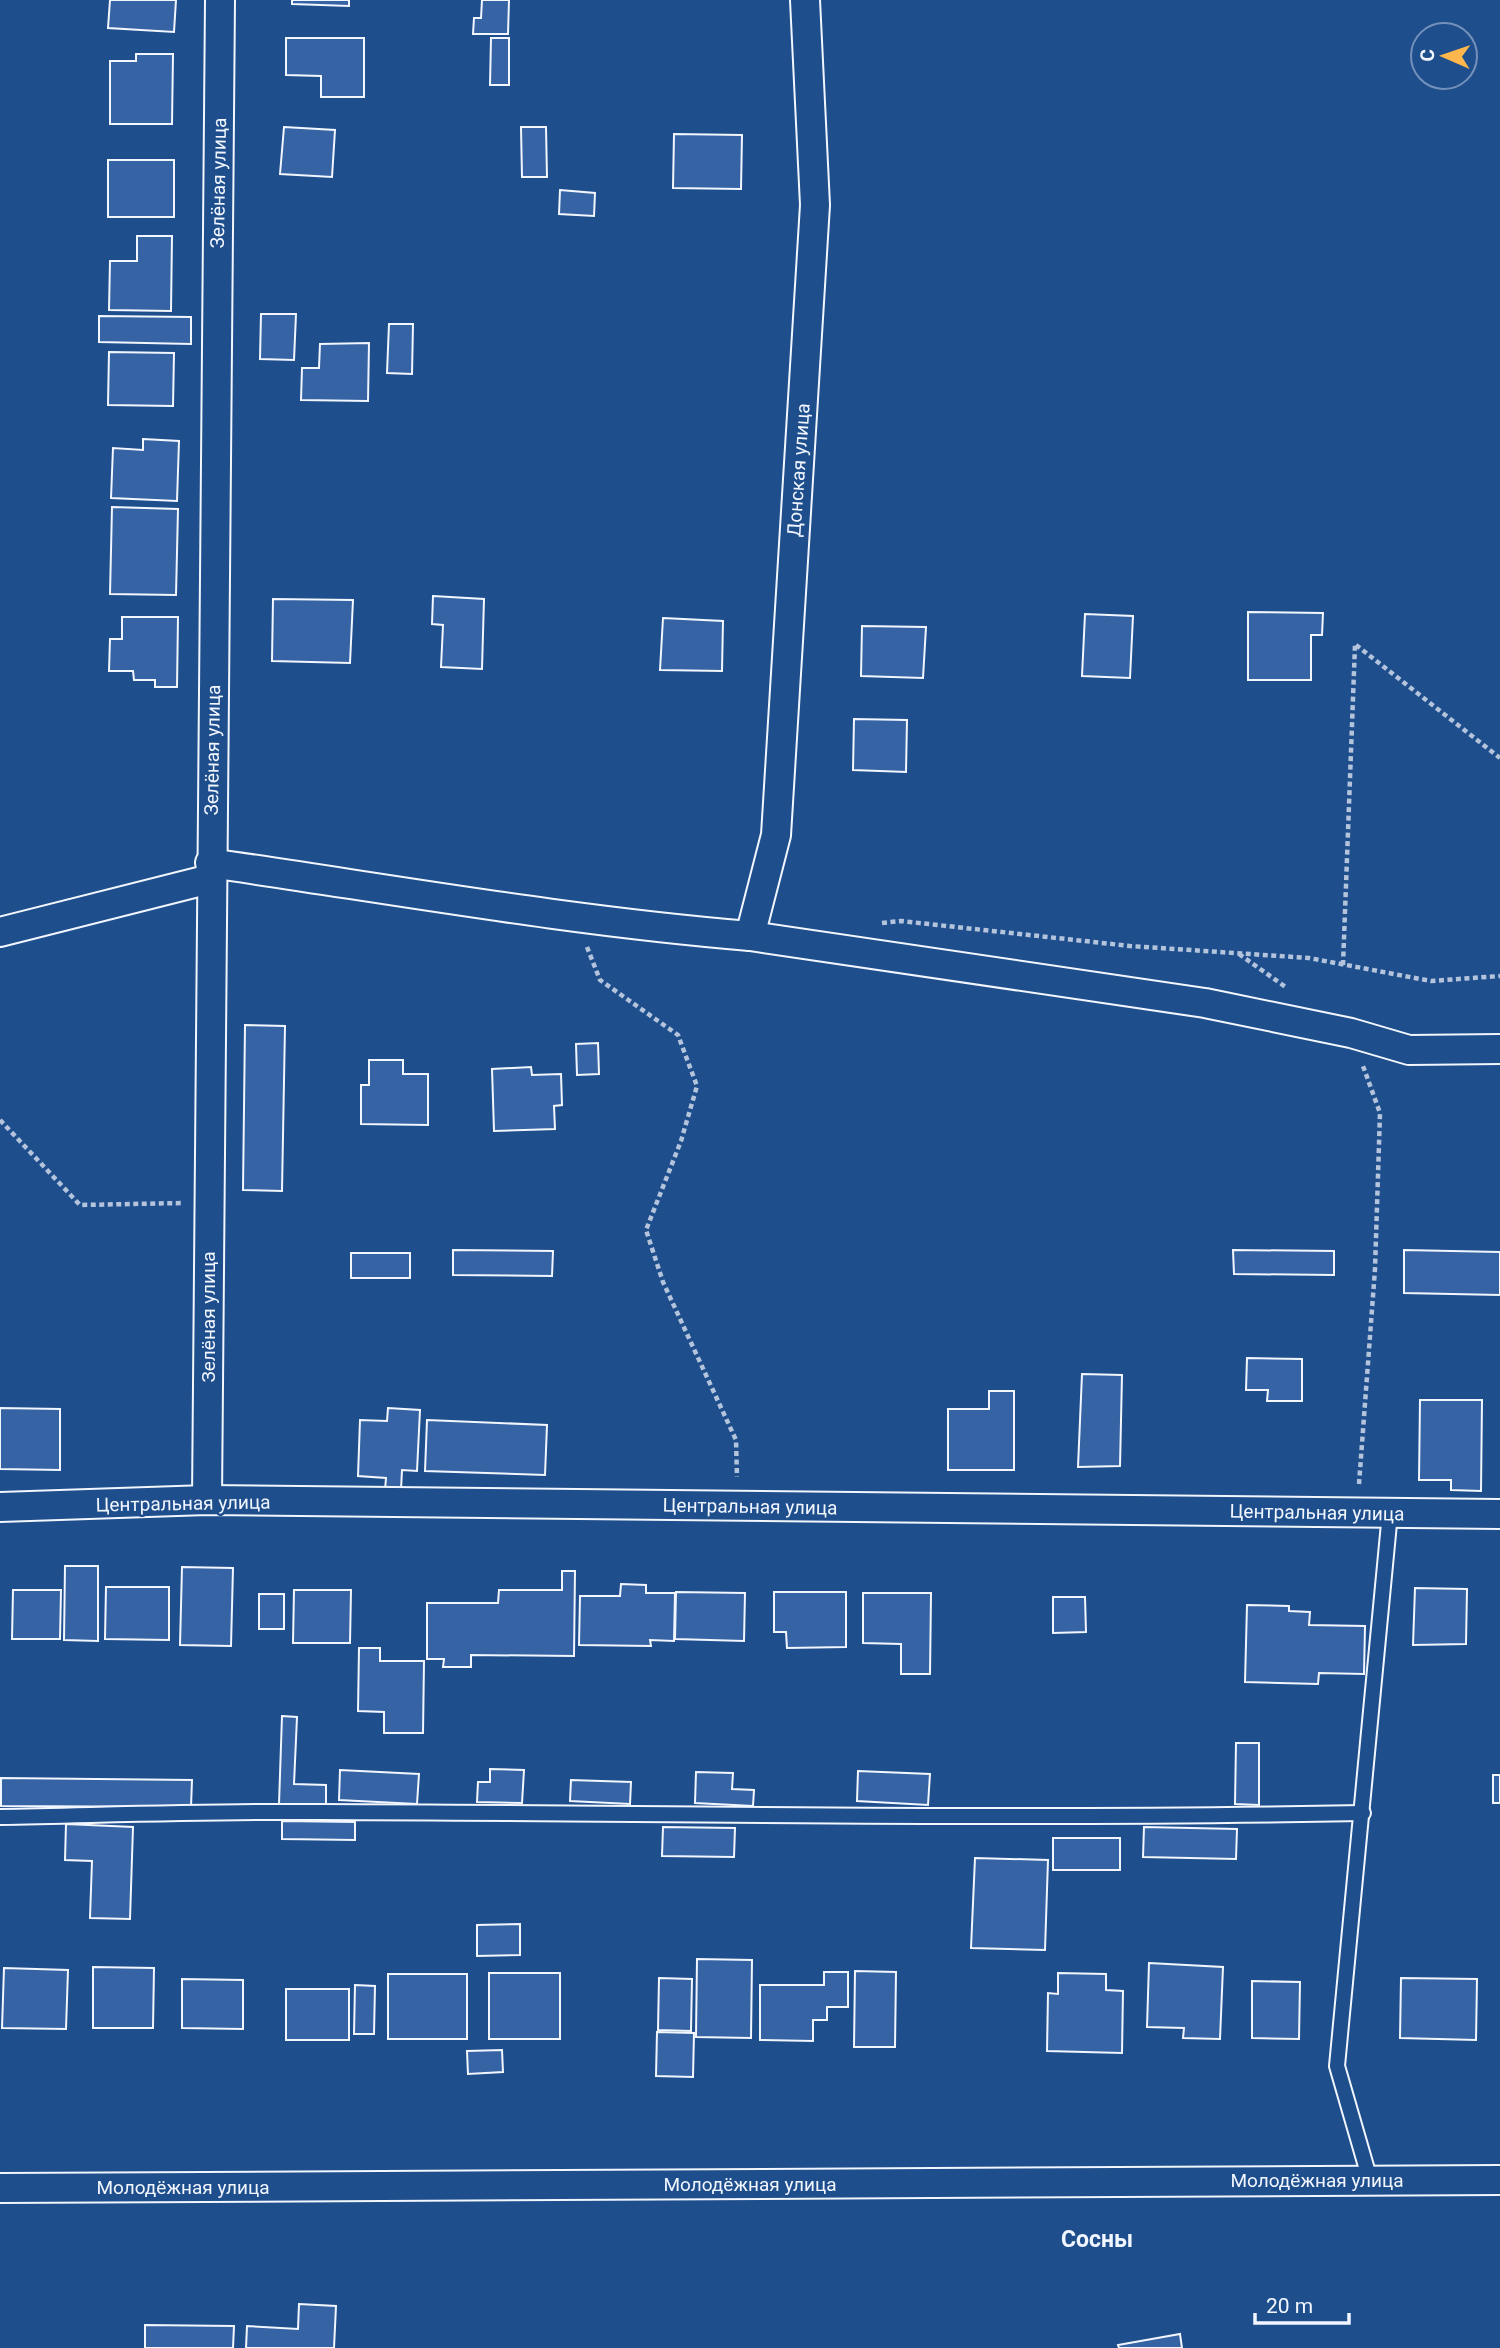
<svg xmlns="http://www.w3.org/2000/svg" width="1500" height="2348" viewBox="0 0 1500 2348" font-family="Roboto,sans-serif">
	<rect width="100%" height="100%" fill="#1f4e8c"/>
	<g fill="#3563a3" stroke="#f2f6ff" stroke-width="2">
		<path d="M110,0H176L174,32L108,28Z"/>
		<path d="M292,0H349V6L292,4Z"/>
		<path d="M482,0H509L508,34H473L474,18H481Z"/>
		<path d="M286,38H364V97H321V76L286,75Z"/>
		<path d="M491,38H509V85H490Z"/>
		<path d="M136,54H173L172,124H110V61H136Z"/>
		<path d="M284,127L335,130L332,177L280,174Z"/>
		<path d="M521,127H546L547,177H522Z"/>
		<path d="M674,134L742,135L741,189L673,188Z"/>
		<rect x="108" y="160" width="66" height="57"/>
		<path d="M560,190L595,193L594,216L559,214Z"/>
		<path d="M137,236H172L171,311L109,310L110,261H137Z"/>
		<path d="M261,314H296L294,360L260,359Z"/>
		<path d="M99,316L191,317V344L99,342Z"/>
		<path d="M389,324H413L412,374L387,373Z"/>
		<path d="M369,343L368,401L301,400L302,368H319L320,344Z"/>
		<path d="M109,352L174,353L173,406L108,405Z"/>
		<path d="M143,439L179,441L177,501L111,498L113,448L143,450Z"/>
		<path d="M112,507L178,509L176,595L110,594Z"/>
		<path d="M433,596L484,599L482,669L441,667L443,625L432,624Z"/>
		<path d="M273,599L353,600L350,663L272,661Z"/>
		<path d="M1248,612L1323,613L1322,635H1311V680H1248Z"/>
		<path d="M1085,614L1133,616L1130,678L1082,676Z"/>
		<path d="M122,617H178L177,687H155V680H134L133,671H109L110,639H122Z"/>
		<path d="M663,618L723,621L722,671L660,670Z"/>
		<path d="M862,626L926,627L923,678L861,676Z"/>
		<path d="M854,719L907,720L906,772L853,770Z"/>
		<path d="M245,1025L285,1026L282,1191L243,1190Z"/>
		<path d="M598,1043L599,1074L577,1075L576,1044Z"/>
		<path d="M369,1060H403V1074H428V1125L361,1124V1085H369Z"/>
		<path d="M531,1067L532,1075L561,1074L562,1105L554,1106L555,1129L494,1131L492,1069Z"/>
		<path d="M453,1250L553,1251L552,1276L453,1275Z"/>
		<path d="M1233,1250L1334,1251V1275L1234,1274Z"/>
		<path d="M1404,1250L1500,1252V1295L1404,1293Z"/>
		<rect x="351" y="1253" width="59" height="25"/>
		<path d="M1247,1358L1302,1359V1401H1267L1268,1390H1246Z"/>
		<path d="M1082,1374L1122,1375L1120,1466L1078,1467Z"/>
		<path d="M989,1391H1014V1470H948V1409H989Z"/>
		<path d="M1420,1400H1482L1481,1491L1451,1490V1480H1419Z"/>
		<path d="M0,1408L60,1409V1470L0,1469Z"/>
		<path d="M388,1408L420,1410L417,1471L402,1470L401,1490H385L386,1478L358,1476L360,1420L387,1421Z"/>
		<path d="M427,1420L547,1425L545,1475L425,1471Z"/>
		<path d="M65,1566H98V1641L64,1640Z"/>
		<path d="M182,1567L233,1568L231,1646L180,1645Z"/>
		<path d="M562,1571H575L574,1656L471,1655V1667H443L444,1659H427V1603H498L499,1590H562Z"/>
		<path d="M621,1584L646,1585V1593H675L674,1641L650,1640L651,1646L579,1645L580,1596H620Z"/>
		<path d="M106,1587H169V1640L105,1639Z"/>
		<path d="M1415,1588L1467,1589L1466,1644L1413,1645Z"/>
		<path d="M13,1590H61L60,1639H12Z"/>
		<path d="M294,1590H351L350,1643H293Z"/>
		<path d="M676,1592L745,1593L744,1641L675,1639Z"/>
		<path d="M774,1592H846V1647L787,1648L786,1632H774Z"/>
		<path d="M863,1593H931L930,1674H901V1644L863,1643Z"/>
		<rect x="259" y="1594" width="25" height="35"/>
		<path d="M1053,1597H1085L1086,1632L1053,1633Z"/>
		<path d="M1247,1605L1289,1606V1611L1310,1612L1309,1625L1365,1626L1364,1674L1319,1673L1318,1684L1245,1682Z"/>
		<path d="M359,1648H380V1661H424L423,1733H384V1712L358,1711Z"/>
		<path d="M282,1716L297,1717L294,1784L326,1785V1805L279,1804Z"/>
		<path d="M1236,1743H1259V1805L1235,1804Z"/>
		<path d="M490,1769L524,1770L522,1803L477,1802L478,1782H490Z"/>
		<path d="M340,1770L419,1774L417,1804L339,1800Z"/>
		<path d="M858,1771L930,1774L928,1805L857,1801Z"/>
		<path d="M696,1772L733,1773L732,1789L754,1790L753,1806L695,1803Z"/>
		<rect x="1493" y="1775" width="7" height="28"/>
		<path d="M1,1778L192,1780L191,1807L1,1806Z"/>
		<path d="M571,1780L631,1782L630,1804L570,1801Z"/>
		<path d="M282,1821L355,1822V1840L282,1839Z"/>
		<path d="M66,1824L133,1827L130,1919L90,1918L92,1861L65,1860Z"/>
		<path d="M663,1827L735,1828L734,1857L662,1856Z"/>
		<path d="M1144,1827L1237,1829L1236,1859L1143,1857Z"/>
		<rect x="1053" y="1838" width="67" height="32"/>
		<path d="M975,1858L1048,1860L1045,1950L971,1948Z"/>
		<path d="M520,1924V1955L477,1956V1925Z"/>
		<path d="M697,1959L752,1960L751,2038L696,2037Z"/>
		<path d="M1149,1963L1223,1967L1220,2039L1183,2038L1184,2028L1147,2027Z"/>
		<path d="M93,1967L154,1968L153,2028H93Z"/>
		<path d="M4,1968L68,1970L66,2029L2,2028Z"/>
		<path d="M855,1971L896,1972L895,2047H854Z"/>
		<path d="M824,1972H848V2007H827V2020H813V2041L760,2040V1985H824Z"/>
		<rect x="489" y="1973" width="71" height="66"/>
		<path d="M1058,1973L1106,1974V1990L1123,1991L1122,2053L1047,2051L1048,1993L1058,1994Z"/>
		<rect x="388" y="1974" width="79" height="65"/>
		<path d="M659,1978L692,1979L691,2031L658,2030Z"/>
		<path d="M1401,1978L1477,1979L1476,2040L1400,2038Z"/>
		<path d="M182,1979L243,1980V2029L182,2028Z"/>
		<path d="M1252,1981L1300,1982L1299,2039L1252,2038Z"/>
		<path d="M355,1985L375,1986L374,2034H354Z"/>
		<rect x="286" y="1989" width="63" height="51"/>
		<path d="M657,2032L694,2033L693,2077L656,2076Z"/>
		<path d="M502,2050L503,2072L468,2074L467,2051Z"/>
		<path d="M299,2304L336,2306L334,2348H246L247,2326L298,2329Z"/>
		<path d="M145,2325L234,2326L233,2348H145Z"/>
		<path d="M1180,2334L1182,2348H1119L1118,2345Z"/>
	</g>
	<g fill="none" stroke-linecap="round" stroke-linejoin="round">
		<defs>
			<g id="service">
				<path d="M0,1817C107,1815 215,1811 322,1812C669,1813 1016,1820 1363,1813"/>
				<path d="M1370,2180L1337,2066L1390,1513"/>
			</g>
			<g id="minor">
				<path d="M210,863C390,889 569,921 750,936L1205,1003L1351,1033L1409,1050L1500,1049"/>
				<path d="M0,932L210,879"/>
				<path d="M750,936L776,835L815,205L805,0"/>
				<path d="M207,1500L220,0"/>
				<path d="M0,1507L207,1500L1500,1514"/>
				<path d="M0,2188L1500,2180"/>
			</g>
		</defs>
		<use href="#service" stroke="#f2f6ff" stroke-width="18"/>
		<use href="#minor" stroke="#f2f6ff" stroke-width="32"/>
		<g stroke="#b3c4dc" stroke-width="4.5" stroke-dasharray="5 3.5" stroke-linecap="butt">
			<path d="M1356,645L1500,758"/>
			<path d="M882,923L901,921L1130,946L1309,958L1431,981L1500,976"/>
			<path d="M587,947L600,980L678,1035L697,1086L681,1141L646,1230L663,1282L736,1440L737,1477"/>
			<path d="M1239,954L1287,988"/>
			<path d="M1343,965L1355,645"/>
			<path d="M0,1120L80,1205L183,1203"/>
			<path d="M1359,1484L1375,1269L1380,1113L1363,1066"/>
		</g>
		<use href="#service" stroke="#1f4e8c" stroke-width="14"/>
		<use href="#minor" stroke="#1f4e8c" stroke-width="28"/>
	</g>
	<g text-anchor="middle" stroke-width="5" stroke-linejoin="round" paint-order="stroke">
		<g font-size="19" fill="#f2f6ff" stroke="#1f4e8c">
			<text transform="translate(218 183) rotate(-89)" y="7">Зелёная улица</text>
			<text transform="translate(798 470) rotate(-86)" y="7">Донская улица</text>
			<text transform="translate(212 750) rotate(-89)" y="7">Зелёная улица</text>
			<text transform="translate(208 1317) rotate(-90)" y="7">Зелёная улица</text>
			<text transform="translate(183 1503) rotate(-1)" y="7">Центральная улица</text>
			<text transform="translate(750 1506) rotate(1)" y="7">Центральная улица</text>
			<text transform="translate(1317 1512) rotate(1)" y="7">Центральная улица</text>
			<text x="1317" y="2187">Молодёжная улица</text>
			<text x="750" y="2191">Молодёжная улица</text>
			<text x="183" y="2194">Молодёжная улица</text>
		</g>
		<g font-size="23" font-weight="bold" fill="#f2f6ff" stroke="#1f4e8c">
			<text x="1097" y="2247">Сосны</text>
		</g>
	</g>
	<g transform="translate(1444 56) rotate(272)"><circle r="33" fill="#1f4e8c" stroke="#7391ba" stroke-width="2"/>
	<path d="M0-5L12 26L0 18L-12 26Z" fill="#ffb74d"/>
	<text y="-10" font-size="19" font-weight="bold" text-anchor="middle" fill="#f2f6ff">С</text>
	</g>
	<path d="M1255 2313v10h94v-10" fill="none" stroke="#f2f6ff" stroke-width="3.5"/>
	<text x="1266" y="2313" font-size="21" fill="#f2f6ff" stroke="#1f4e8c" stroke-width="5" paint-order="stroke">20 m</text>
</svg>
